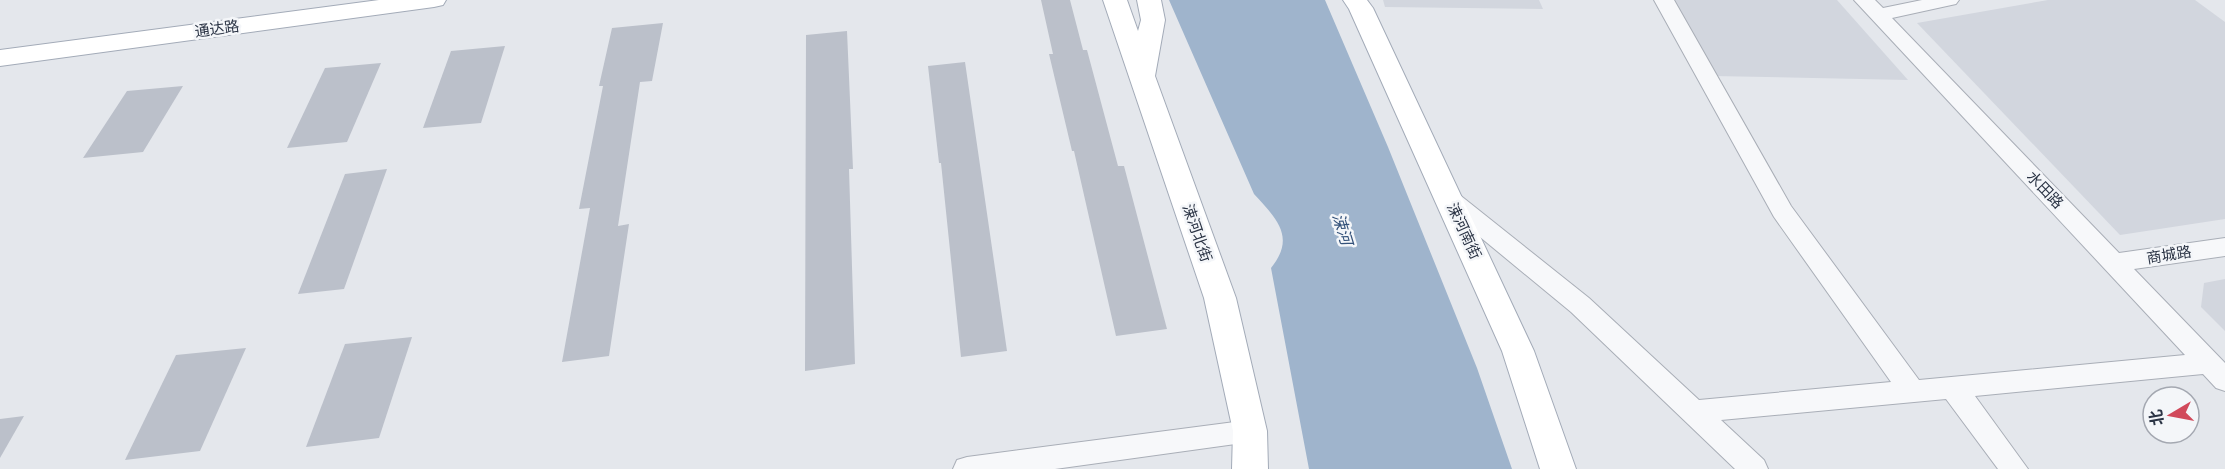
<svg xmlns="http://www.w3.org/2000/svg" width="2225" height="469" viewBox="0 0 2225 469" font-family="Poppins,'Noto Sans SC',sans-serif">
	<rect width="100%" height="100%" fill="#e4e7ec"/>
	<g fill="#d2d6de">
		<path d="M1383,0H1539L1543,9L1385,7Z"/>
		<path d="M1669,0H1837L1908,80L1713,76Z"/>
		<path d="M2048,0H2195L2225,22V219L2120,235L1917,23Z"/>
		<path d="M2225,279V331L2201,307L2204,283Z"/>
	</g>
	<path fill="#9fb4cc" d="M1169,0H1325L1388,147L1477,368L1512,469H1309L1271,268C1296,237 1277,219 1254,194Z"/>
	<g fill="#bbc0ca">
		<path d="M1041,0H1070L1083,50H1087L1118,166H1124L1167,329L1116,336L1074,151H1072L1049,54H1053Z"/>
		<path d="M663,23L652,81L640,82L618,226L629,224L609,356L562,362L590,208L579,209L603,86H599L612,28Z"/>
		<path d="M847,31L853,169H849L855,364L805,371L806,35Z"/>
		<path d="M505,46L481,123L423,128L451,51Z"/>
		<path d="M965,62L1007,351L961,357L941,163H939L928,66Z"/>
		<path d="M381,63L347,142L287,148L325,68Z"/>
		<path d="M183,86L143,152L83,158L127,91Z"/>
		<path d="M387,169L344,289L298,294L345,174Z"/>
		<path d="M412,337L379,438L306,447L345,344Z"/>
		<path d="M246,348L200,451L125,460L176,355Z"/>
		<path d="M24,416L0,458V419Z"/>
	</g>
	<g fill="none" stroke-linecap="round" stroke-linejoin="round">
		<defs>
			<g id="minor">
				<path d="M1654,0H1674L1791,206L1919,380L2185,355L1854,0H1875L1883,8L1922,0H1959L1956,4L1892,18L2119,253L2225,238V256L2134,269L2225,363V391L2216,388L2203,374L1975,396L2028,469H1998L1946,399L1721,420L1764,460L1768,469H1735L1571,312L1440,204L1436,198L1440,192L1448,190L1456,192L1589,298L1699,400L1891,382L1774,217Z"/>
				<path d="M1250,420L1260,423L1264,431L1260,439L1250,442L1055,469H953L957,460L967,457Z"/>
			</g>
			<g id="major">
				<path d="M379,0H446L443,5L434,7L0,66V50Z"/>
				<path d="M1103,0H1127L1138,31L1141,20L1137,0H1161L1165,20L1155,76L1236,298L1267,431L1268,469H1232L1233,431L1204,298Z"/>
				<path d="M1343,0H1367L1373,8L1534,351L1576,469H1540L1502,351L1349,9Z"/>
			</g>
		</defs>
		<use href="#minor" stroke="#a9aeb7" stroke-width="2"/>
		<use href="#major" stroke="#a3abb8" stroke-width="2"/>
		<use href="#minor" fill="#f7f8fa" fill-rule="evenodd"/>
		<use href="#major" fill="#fff" fill-rule="evenodd"/>
	</g>
	<g text-anchor="middle" stroke-width="5" stroke-linejoin="round" paint-order="stroke">
		<g font-size="15" fill="#2b3445" stroke="#f4f6f9">
			<text transform="translate(217 29) rotate(-8)" y="5">通达路</text>
			<text transform="translate(2045 190) rotate(46)" y="5">水田路</text>
			<text transform="translate(1464 231) rotate(65)" y="5">涑河南街</text>
			<text transform="translate(1197 233) rotate(71)" y="5">涑河北街</text>
			<text transform="translate(2169 255) rotate(-9)" y="5">商城路</text>
		</g>
		<g font-size="16" font-style="italic" fill="#34527a" stroke="#f4f6f9">
			<text transform="translate(1343 229) rotate(73)" y="6">涑河</text>
		</g>
	</g>
	<g transform="translate(2171 415) rotate(260)"><circle r="28" fill="#f4f6f9" stroke="#a4a8b1" stroke-width="1.5"/>
	<path d="M0-4.5L10 22L0 15L-10 22Z" fill="#d1495b"/>
	<text y="-9" font-size="16" font-weight="bold" text-anchor="middle" fill="#2b3445">北</text>
	</g>
</svg>
